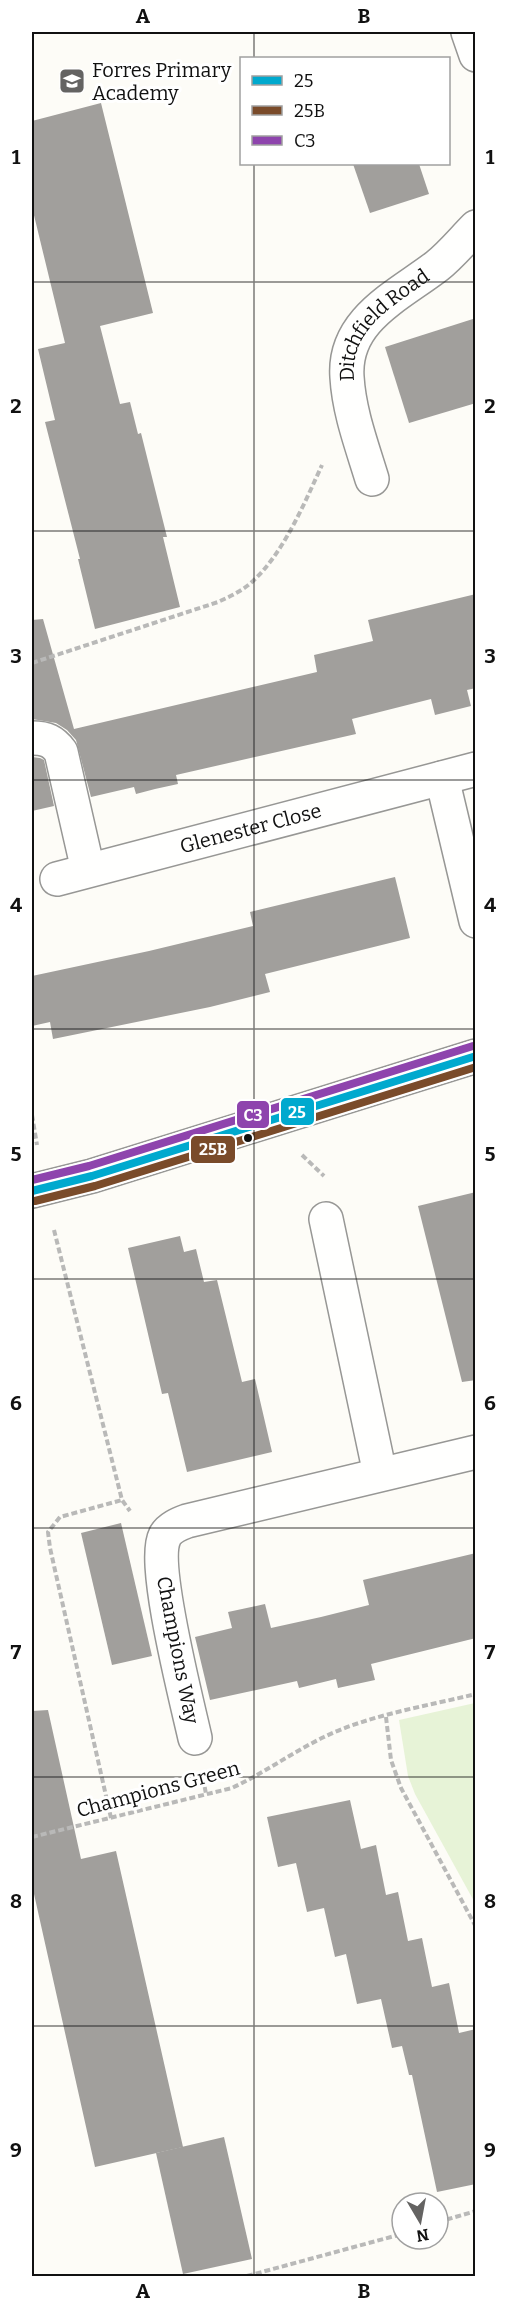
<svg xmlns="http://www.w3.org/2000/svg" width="507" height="2308" viewBox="0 0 507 2308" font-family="Bitter,serif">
	<rect width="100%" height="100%" fill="#fdfcf7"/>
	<path fill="#e7f3d7" d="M475,1703H476L475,1903L415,1794L408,1776L399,1720Z"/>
	<g fill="#a19f9c">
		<path d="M101,103L153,313L100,326L120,404L130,402L138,434L141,433L167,537H163L180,607L95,629L78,559H80L45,422L55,420L38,349L65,343L32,207V121Z"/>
		<path d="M353,164H419L429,194L370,213Z"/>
		<path d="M476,318V403L409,423L385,347Z"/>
		<path d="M476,594V688L467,690L471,706L435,715L431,699L352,719L356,734L176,775L178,784L155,789L136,794L134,787L91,797L76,740L67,730L56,723L32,719V620L43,619L74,729L317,672L314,655L373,641L368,620Z"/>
		<path d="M32,757L40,758L44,760L54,806L32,811Z"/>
		<path d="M395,877L410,938L265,974L270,992L210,1007L53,1039L50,1022L32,1026V976L149,951L253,926L250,912Z"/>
		<path d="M476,1192V1380L462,1382L418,1206Z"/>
		<path d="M180,1236L184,1252L196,1249L204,1282L217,1280L242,1382L255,1379L272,1452L187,1472L168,1393L162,1394L128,1248Z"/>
		<path d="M121,1523L152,1656L112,1665L81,1533Z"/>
		<path d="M476,1553V1638L371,1664L375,1680L338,1688L336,1679L299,1688L297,1681L210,1700L195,1637L232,1628L228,1612L265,1604L271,1628L321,1617L369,1605L363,1580Z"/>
		<path d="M48,1710L81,1859L116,1851L183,2147L95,2167L32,1885V1711Z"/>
		<path d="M350,1800L361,1849L376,1845L386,1895L398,1892L408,1941L422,1938L432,1987L449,1983L459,2033L476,2029V2184L437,2192L412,2075H409L402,2046L392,2048L381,1999L357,2004L346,1954L335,1957L324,1908L307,1912L296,1863L278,1867L267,1817Z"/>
		<path d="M224,2137L252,2259L183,2274L156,2153Z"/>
	</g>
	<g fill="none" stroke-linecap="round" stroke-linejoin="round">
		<defs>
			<g id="minor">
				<path d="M468,32L476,55"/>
				<path id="s1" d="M372,479C362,446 349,412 347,377C343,320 398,296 437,266C451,255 463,240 476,227"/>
				<path d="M32,738C46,738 53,741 61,752L88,870"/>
				<path d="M442,778L476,921"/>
				<path id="s2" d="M57,879L476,769"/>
				<path d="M32,1191L92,1176L476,1056"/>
				<path d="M326,1219L380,1474"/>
				<path d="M195,1738C187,1702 151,1563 165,1536C169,1528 179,1524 187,1521L476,1452"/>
			</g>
		</defs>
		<use href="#minor" stroke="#979795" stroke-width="36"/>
		<g stroke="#b9b9b8" stroke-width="4" stroke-dasharray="6 3" stroke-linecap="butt">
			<path d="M32,663L218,602C231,596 244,590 254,580C284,552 305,502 322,465"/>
			<path d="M32,1115L37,1145"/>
			<path d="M302,1155L324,1176"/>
			<path d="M54,1230L122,1500L130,1511"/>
			<path d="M386,1717L391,1760L401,1788L476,1927"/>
			<path d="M203,1778L206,1794"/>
			<path d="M111,1818L50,1548L48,1532L60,1517L122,1500"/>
			<path d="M32,1837L232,1788C264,1773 293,1752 324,1737C369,1715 427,1706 476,1694"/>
			<path d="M438,2222L476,2211"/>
			<path d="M247,2276L402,2234"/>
		</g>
		<use href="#minor" stroke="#fffffe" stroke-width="33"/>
		<defs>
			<path id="bus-1" d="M32,1191L92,1176L476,1056"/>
			<path id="bus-2" d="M35,1201L95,1186L476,1067"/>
			<path id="bus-3" d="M32,1180L89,1166L473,1046"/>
		</defs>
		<use href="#bus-1" stroke="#fff" stroke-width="12"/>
		<use href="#bus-2" stroke="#fff" stroke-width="12"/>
		<use href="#bus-3" stroke="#fff" stroke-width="12"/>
		<use href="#bus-1" stroke="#00a9ce" stroke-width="8"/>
		<use href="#bus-2" stroke="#7a4b2a" stroke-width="8"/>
		<use href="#bus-3" stroke="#8e44ad" stroke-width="8"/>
	</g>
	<path fill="none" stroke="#111" stroke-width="1.5" stroke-opacity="0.55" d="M254,32V58M254,164V2276M32,282H476M32,531H476M32,780H476M32,1029H476M32,1279H476M32,1528H476M32,1777H476M32,2026H476"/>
	<defs>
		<symbol id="school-square" viewBox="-11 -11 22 22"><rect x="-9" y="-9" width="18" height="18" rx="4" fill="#646362" stroke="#fff"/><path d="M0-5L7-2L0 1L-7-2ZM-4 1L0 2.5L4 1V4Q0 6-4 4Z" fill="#fff"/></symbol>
	</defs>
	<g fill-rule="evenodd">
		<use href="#school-square" x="57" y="66" width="30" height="30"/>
	</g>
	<circle fill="#111" stroke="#fff" stroke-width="2" cx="248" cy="1138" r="5"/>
	<g text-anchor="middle" stroke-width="6" stroke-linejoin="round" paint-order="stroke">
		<g font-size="20" fill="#111" stroke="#fff" text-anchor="start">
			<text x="92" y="77">Forres Primary<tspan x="92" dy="23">Academy</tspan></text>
		</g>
		<g font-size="20" fill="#111" stroke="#fff">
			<text dy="7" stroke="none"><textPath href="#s1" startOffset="172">Ditchfield Road</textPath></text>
			<text dy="7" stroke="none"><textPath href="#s2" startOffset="200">Glenester Close</textPath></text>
			<text transform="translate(178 1650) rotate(79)" y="7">Champions Way</text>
			<text transform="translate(158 1789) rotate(-15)" y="7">Champions Green</text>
		</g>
	</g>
	<g stroke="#fff" stroke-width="2">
		<rect x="280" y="1097" width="35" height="29" rx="6" fill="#00a9ce"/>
		<rect x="236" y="1100" width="34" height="29" rx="6" fill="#8e44ad"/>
		<rect x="190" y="1135" width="46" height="29" rx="6" fill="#7a4b2a"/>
	</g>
	<g font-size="16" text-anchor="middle" font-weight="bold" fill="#fff">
		<text x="297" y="1118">25</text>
		<text x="253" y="1121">C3</text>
		<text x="213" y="1155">25B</text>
	</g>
	<rect width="507" height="2308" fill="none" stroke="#ffffff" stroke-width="66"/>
	<rect x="240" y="57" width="210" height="108" fill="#ffffff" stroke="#a0a0a0" stroke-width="1.5"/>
	<rect x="252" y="76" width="30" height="9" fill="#00a9ce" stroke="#a0a0a0" stroke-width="1.5"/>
	<text x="294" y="87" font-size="18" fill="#111111">25</text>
	<rect x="252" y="106" width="30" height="9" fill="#7a4b2a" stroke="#a0a0a0" stroke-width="1.5"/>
	<text x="294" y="117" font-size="18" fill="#111111">25B</text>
	<rect x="252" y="136" width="30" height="9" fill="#8e44ad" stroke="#a0a0a0" stroke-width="1.5"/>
	<text x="294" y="147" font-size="18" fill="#111111">C3</text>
	<g transform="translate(420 2221) rotate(170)"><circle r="28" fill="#ffffff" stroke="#a0a0a0" stroke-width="1.5"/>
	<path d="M0-4.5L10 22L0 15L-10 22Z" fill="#646362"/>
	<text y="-9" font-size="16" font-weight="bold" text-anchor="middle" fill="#111111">N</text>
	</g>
	<rect x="33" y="33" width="441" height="2242" fill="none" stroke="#111" stroke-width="2"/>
	<g font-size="20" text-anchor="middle" font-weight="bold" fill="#111">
		<text x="143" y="23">A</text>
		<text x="364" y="23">B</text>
		<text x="16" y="164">1</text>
		<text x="490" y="164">1</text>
		<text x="16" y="413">2</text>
		<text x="490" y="413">2</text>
		<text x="16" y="663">3</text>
		<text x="490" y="663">3</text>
		<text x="16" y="912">4</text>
		<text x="490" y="912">4</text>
		<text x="16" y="1161">5</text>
		<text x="490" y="1161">5</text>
		<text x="16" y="1410">6</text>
		<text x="490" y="1410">6</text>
		<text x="16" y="1659">7</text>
		<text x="490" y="1659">7</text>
		<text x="16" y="1908">8</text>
		<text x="490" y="1908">8</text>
		<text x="16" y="2157">9</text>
		<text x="490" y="2157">9</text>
		<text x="143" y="2298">A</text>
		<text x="364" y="2298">B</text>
	</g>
</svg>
